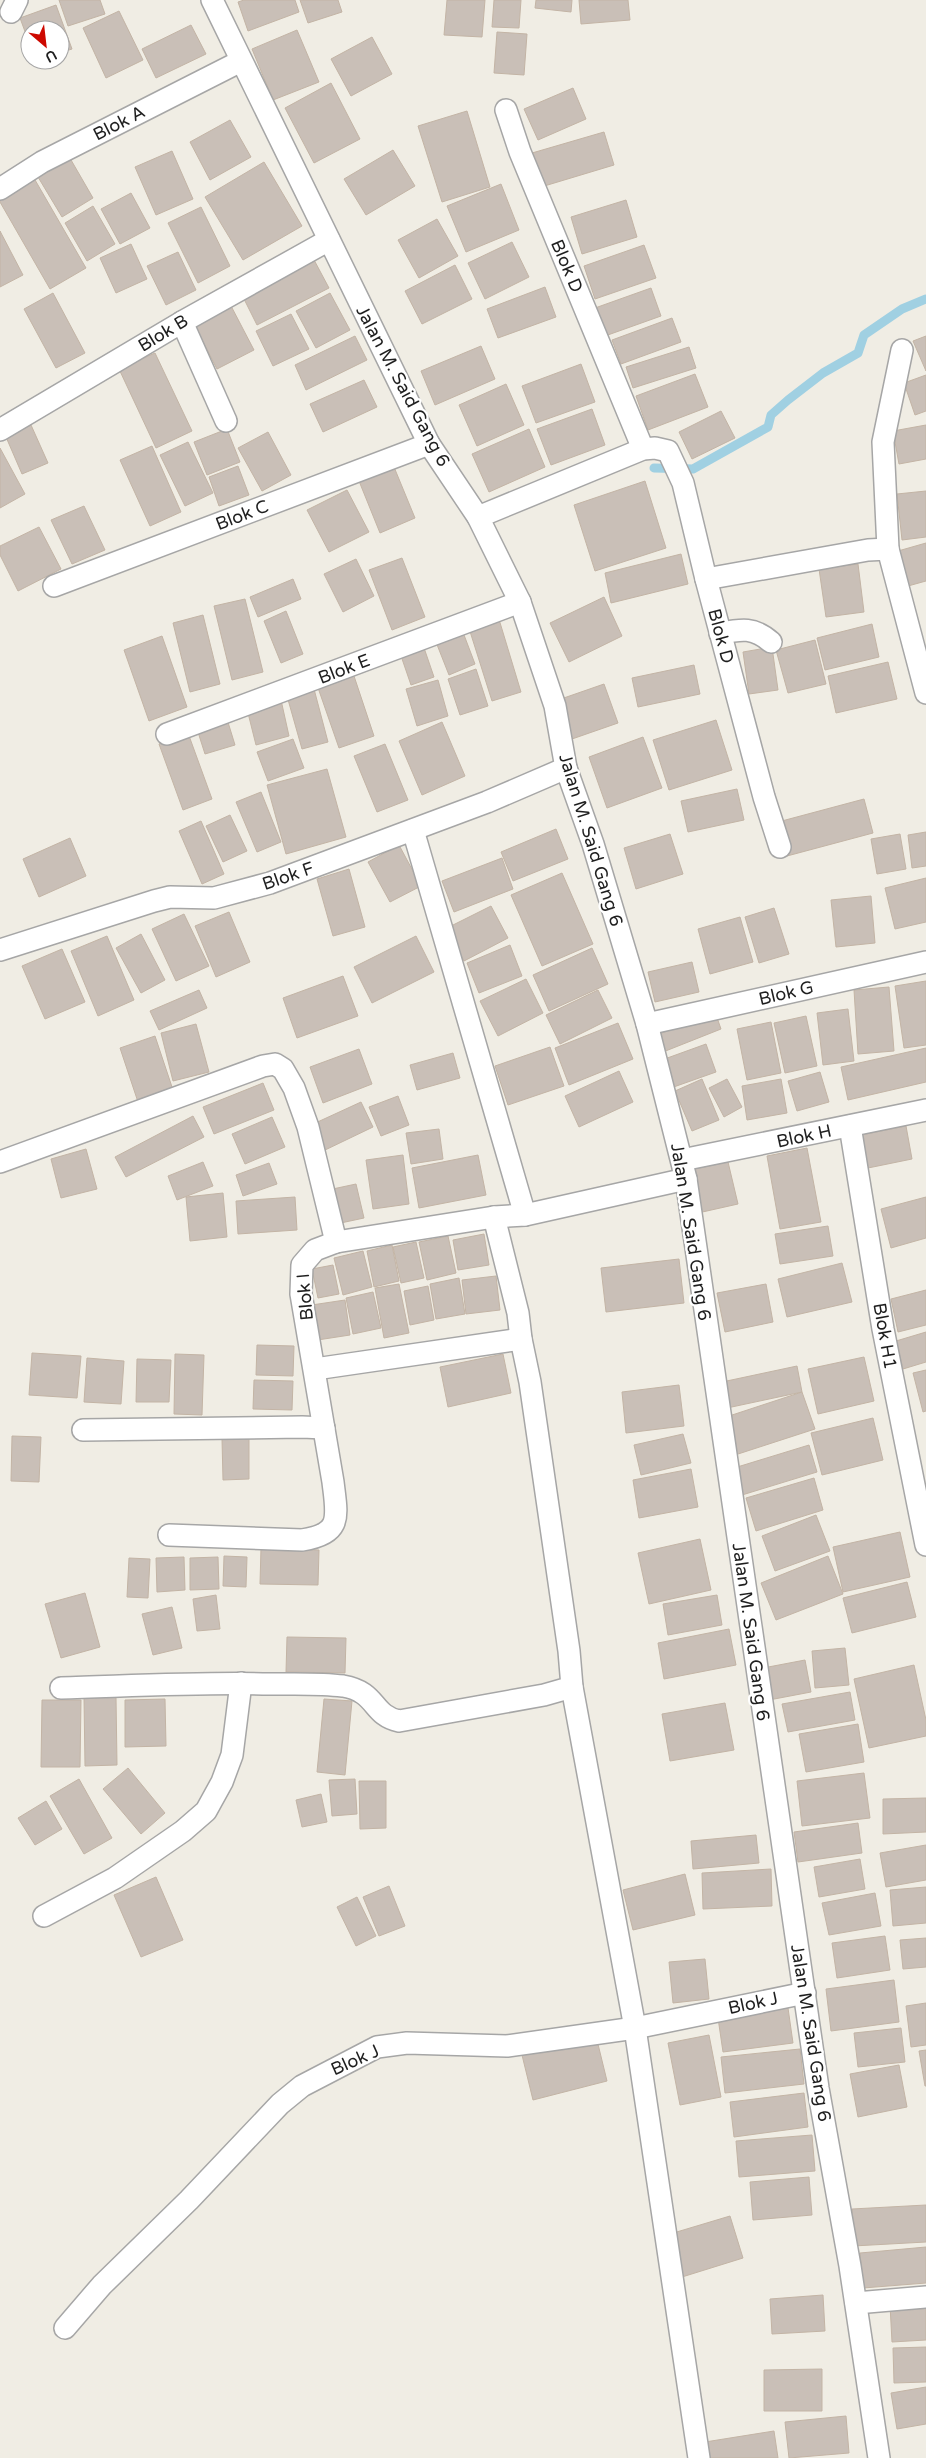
<svg xmlns="http://www.w3.org/2000/svg" width="926" height="2458" viewBox="0 0 926 2458" font-family="'Varela Round',sans-serif">
	<rect width="100%" height="100%" fill="#f0ede4"/>
	<g fill="none" stroke-linecap="round" stroke-linejoin="round">
		<path stroke="#a0d0e2" stroke-width="9" d="M654,468L693,469L768,427L771,415L788,400L823,373L858,353L864,335L902,309L926,299"/>
	</g>
	<g fill="#c9bfb7" stroke="#c3b4a5">
		<path d="M59,0H100L105,14L68,26Z"/>
		<path d="M244,0H295L299,12L248,31L238,2Z"/>
		<path d="M300,0H338L342,12L308,23Z"/>
		<path d="M447,0H485L482,37L444,35Z"/>
		<path d="M494,0H521L519,28L492,27Z"/>
		<path d="M536,0H572L571,12L535,8Z"/>
		<path d="M579,0H628L630,20L581,24Z"/>
		<path d="M56,5L72,49L60,53V30H30V45L20,18Z"/>
		<path d="M119,11L143,60L106,78L83,28Z"/>
		<path d="M191,25L206,54L156,78L142,49Z"/>
		<path d="M297,30L319,82L273,100L252,49Z"/>
		<path d="M497,32L527,34L524,75L494,73Z"/>
		<path d="M372,37L392,74L351,96L331,59Z"/>
		<path d="M331,83L360,139L314,163L285,108Z"/>
		<path d="M573,88L586,119L538,140L524,109Z"/>
		<path d="M467,111L490,187L442,202L418,126Z"/>
		<path d="M230,120L251,157L210,180L190,142Z"/>
		<path d="M604,132L614,165L541,187L532,153Z"/>
		<path d="M393,150L415,186L366,215L344,179Z"/>
		<path d="M172,151L193,199L156,215L135,167Z"/>
		<path d="M67,153L93,198L62,217L35,172Z"/>
		<path d="M264,162L302,226L243,260L205,197Z"/>
		<path d="M31,173L86,268L50,289L0,202V191Z"/>
		<path d="M501,184L519,230L466,252L447,206Z"/>
		<path d="M131,193L150,228L120,244L101,209Z"/>
		<path d="M626,200L637,237L582,254L571,217Z"/>
		<path d="M93,206L115,244L87,261L65,223Z"/>
		<path d="M201,207L230,266L198,283L168,223Z"/>
		<path d="M437,219L458,256L419,278L398,240Z"/>
		<path d="M0,231L23,275L0,287Z"/>
		<path d="M512,242L529,277L485,299L468,263Z"/>
		<path d="M131,244L147,279L116,293L100,258Z"/>
		<path d="M644,245L656,278L595,299L584,266Z"/>
		<path d="M178,252L196,290L166,305L147,266Z"/>
		<path d="M313,258L329,288L257,325L242,295Z"/>
		<path d="M455,265L472,299L422,324L405,291Z"/>
		<path d="M545,287L556,317L498,338L487,309Z"/>
		<path d="M651,288L661,316L605,336L595,308Z"/>
		<path d="M53,293L85,353L56,368L24,309Z"/>
		<path d="M330,293L350,330L316,348L296,311Z"/>
		<path d="M230,304L254,350L217,369L194,324Z"/>
		<path d="M291,314L309,349L273,366L256,331Z"/>
		<path d="M672,318L681,342L621,364L612,340Z"/>
		<path d="M355,336L367,360L306,390L295,365Z"/>
		<path d="M926,336V371L913,341Z"/>
		<path d="M481,346L495,379L435,405L421,371Z"/>
		<path d="M689,347L696,368L633,388L626,367Z"/>
		<path d="M155,353L192,431L156,448L119,369Z"/>
		<path d="M581,364L595,402L536,423L522,386Z"/>
		<path d="M695,374L708,407L648,430L636,396Z"/>
		<path d="M926,375V411L915,415L904,383Z"/>
		<path d="M364,380L377,407L323,432L310,404Z"/>
		<path d="M506,384L524,425L477,446L459,405Z"/>
		<path d="M592,409L605,445L551,465L537,429Z"/>
		<path d="M721,411L735,438L692,459L679,432Z"/>
		<path d="M31,425L48,463L22,474L6,437Z"/>
		<path d="M926,425V459L899,464L893,431Z"/>
		<path d="M227,429L240,462L207,475L194,442Z"/>
		<path d="M529,429L545,467L489,492L472,454Z"/>
		<path d="M268,432L291,475L262,491L238,448Z"/>
		<path d="M188,442L213,493L185,506L160,455Z"/>
		<path d="M152,446L181,512L150,526L120,460Z"/>
		<path d="M0,448L25,494L0,508Z"/>
		<path d="M238,466L249,495L219,506L209,477Z"/>
		<path d="M394,467L415,518L380,533L359,481Z"/>
		<path d="M645,481L666,548L595,571L574,505Z"/>
		<path d="M347,490L369,532L329,552L307,510Z"/>
		<path d="M926,491V537L902,540L897,494Z"/>
		<path d="M84,506L105,550L72,564L51,520Z"/>
		<path d="M39,527L61,569L18,591L0,555V546Z"/>
		<path d="M926,543V581L908,586L898,551Z"/>
		<path d="M681,554L688,584L611,603L605,573Z"/>
		<path d="M402,558L425,617L392,630L369,570Z"/>
		<path d="M356,559L374,596L343,612L324,574Z"/>
		<path d="M858,564L864,612L826,617L819,569Z"/>
		<path d="M293,579L301,599L258,617L250,597Z"/>
		<path d="M604,597L622,636L569,662L550,623Z"/>
		<path d="M245,599L263,672L232,680L214,606Z"/>
		<path d="M286,611L303,654L281,663L264,621Z"/>
		<path d="M203,615L220,684L190,692L173,623Z"/>
		<path d="M498,616L521,692L492,701L468,625Z"/>
		<path d="M872,624L879,657L825,670L817,638Z"/>
		<path d="M461,627L475,664L449,675L434,637Z"/>
		<path d="M162,636L187,707L149,721L124,650Z"/>
		<path d="M815,640L826,684L788,693L776,650Z"/>
		<path d="M422,642L434,677L411,685L399,650Z"/>
		<path d="M772,647L778,690L749,694L743,652Z"/>
		<path d="M888,662L897,699L836,713L828,676Z"/>
		<path d="M694,665L700,694L638,707L632,678Z"/>
		<path d="M476,669L488,706L460,715L448,679Z"/>
		<path d="M352,670L374,736L339,748L316,682Z"/>
		<path d="M438,680L448,716L417,726L406,689Z"/>
		<path d="M604,684L618,723L572,739L558,700Z"/>
		<path d="M314,689L328,742L302,749L287,696Z"/>
		<path d="M281,700L289,736L256,745L247,709Z"/>
		<path d="M227,719L235,745L205,754L197,729Z"/>
		<path d="M716,720L732,770L669,790L653,740Z"/>
		<path d="M442,722L465,776L422,795L399,741Z"/>
		<path d="M188,733L212,799L183,810L159,744Z"/>
		<path d="M643,737L662,788L607,808L589,757Z"/>
		<path d="M293,739L304,768L268,781L257,752Z"/>
		<path d="M385,744L408,800L377,812L354,756Z"/>
		<path d="M327,769L346,837L286,854L267,785Z"/>
		<path d="M737,789L744,820L688,832L681,801Z"/>
		<path d="M261,792L281,842L257,852L236,802Z"/>
		<path d="M864,799L873,833L787,856L778,822Z"/>
		<path d="M230,815L247,851L223,862L206,826Z"/>
		<path d="M201,821L224,874L202,884L179,831Z"/>
		<path d="M556,829L568,859L513,881L501,852Z"/>
		<path d="M926,832V866L912,868L908,835Z"/>
		<path d="M670,834L683,874L636,889L624,848Z"/>
		<path d="M900,834L906,869L877,874L871,839Z"/>
		<path d="M70,838L86,876L39,897L23,859Z"/>
		<path d="M399,845L421,886L390,902L368,862Z"/>
		<path d="M502,858L513,889L454,912L442,881Z"/>
		<path d="M349,869L365,927L333,936L317,879Z"/>
		<path d="M562,873L593,944L542,966L511,895Z"/>
		<path d="M926,878V922L895,929L885,888Z"/>
		<path d="M871,896L875,943L836,947L831,900Z"/>
		<path d="M491,906L508,938L464,961L447,928Z"/>
		<path d="M774,908L789,954L759,963L745,917Z"/>
		<path d="M229,912L250,962L216,977L195,926Z"/>
		<path d="M184,914L209,966L176,981L152,929Z"/>
		<path d="M740,917L753,962L710,974L698,929Z"/>
		<path d="M141,934L165,980L141,993L116,948Z"/>
		<path d="M107,936L134,1000L98,1016L71,951Z"/>
		<path d="M416,936L434,972L372,1003L354,967Z"/>
		<path d="M510,945L522,976L479,993L467,963Z"/>
		<path d="M592,948L608,984L549,1011L533,975Z"/>
		<path d="M62,949L85,1002L45,1019L22,966Z"/>
		<path d="M692,962L699,992L655,1002L648,972Z"/>
		<path d="M343,976L358,1016L297,1038L283,998Z"/>
		<path d="M526,979L543,1013L498,1036L480,1001Z"/>
		<path d="M926,981V1045L904,1048L895,986Z"/>
		<path d="M889,987L894,1051L858,1054L854,990Z"/>
		<path d="M199,990L207,1008L159,1030L150,1011Z"/>
		<path d="M598,990L612,1018L560,1044L546,1015Z"/>
		<path d="M848,1009L854,1061L823,1065L817,1013Z"/>
		<path d="M715,1012L721,1029L663,1052L657,1035Z"/>
		<path d="M806,1016L817,1066L785,1073L774,1023Z"/>
		<path d="M771,1022L781,1073L747,1080L737,1029Z"/>
		<path d="M618,1023L633,1059L569,1085L555,1048Z"/>
		<path d="M196,1024L209,1072L173,1081L161,1033Z"/>
		<path d="M155,1036L173,1090L138,1102L120,1048Z"/>
		<path d="M706,1044L716,1072L668,1089L659,1061Z"/>
		<path d="M550,1047L564,1086L508,1105L495,1066Z"/>
		<path d="M926,1048V1082L848,1100L841,1067Z"/>
		<path d="M359,1049L372,1084L323,1103L310,1067Z"/>
		<path d="M453,1053L460,1078L417,1090L410,1065Z"/>
		<path d="M619,1071L633,1102L579,1127L565,1096Z"/>
		<path d="M820,1072L829,1102L797,1111L788,1081Z"/>
		<path d="M702,1079L719,1120L692,1131L675,1091Z"/>
		<path d="M727,1079L742,1107L724,1117L709,1088Z"/>
		<path d="M781,1079L787,1113L747,1120L742,1086Z"/>
		<path d="M263,1083L274,1110L214,1134L203,1107Z"/>
		<path d="M398,1096L409,1125L381,1136L369,1107Z"/>
		<path d="M361,1102L373,1127L323,1151L311,1125Z"/>
		<path d="M193,1116L204,1137L126,1177L115,1157Z"/>
		<path d="M272,1117L285,1147L245,1164L232,1134Z"/>
		<path d="M906,1126L912,1159L868,1168L861,1135Z"/>
		<path d="M439,1129L443,1159L411,1164L406,1133Z"/>
		<path d="M807,1148L821,1222L780,1229L767,1156Z"/>
		<path d="M86,1149L97,1189L61,1198L51,1159Z"/>
		<path d="M403,1155L409,1204L373,1209L366,1160Z"/>
		<path d="M478,1155L486,1195L419,1208L412,1168Z"/>
		<path d="M203,1162L213,1186L177,1200L168,1176Z"/>
		<path d="M728,1162L738,1204L698,1213L689,1170Z"/>
		<path d="M269,1163L277,1184L243,1196L236,1175Z"/>
		<path d="M356,1184L364,1218L336,1224L328,1190Z"/>
		<path d="M223,1193L227,1237L190,1241L186,1197Z"/>
		<path d="M295,1197L297,1230L238,1234L236,1201Z"/>
		<path d="M926,1197V1238L891,1248L881,1209Z"/>
		<path d="M828,1226L833,1256L780,1264L775,1234Z"/>
		<path d="M484,1234L489,1265L458,1270L453,1240Z"/>
		<path d="M448,1236L456,1273L427,1280L419,1242Z"/>
		<path d="M416,1242L424,1278L401,1283L393,1247Z"/>
		<path d="M392,1245L399,1281L374,1287L367,1251Z"/>
		<path d="M363,1251L372,1287L343,1295L334,1258Z"/>
		<path d="M679,1259L684,1303L606,1312L601,1268Z"/>
		<path d="M842,1263L852,1302L787,1317L778,1279Z"/>
		<path d="M333,1265L339,1294L318,1298L312,1269Z"/>
		<path d="M496,1276L500,1310L466,1314L462,1280Z"/>
		<path d="M459,1278L465,1314L436,1319L430,1284Z"/>
		<path d="M399,1284L409,1333L384,1338L375,1288Z"/>
		<path d="M766,1284L773,1322L725,1332L717,1293Z"/>
		<path d="M428,1286L434,1320L410,1325L404,1291Z"/>
		<path d="M926,1290V1325L898,1332L891,1299Z"/>
		<path d="M373,1292L381,1328L353,1334L346,1298Z"/>
		<path d="M345,1300L350,1335L311,1341L305,1306Z"/>
		<path d="M926,1332V1362L903,1369L896,1341Z"/>
		<path d="M257,1345L294,1346L293,1376L256,1375Z"/>
		<path d="M32,1353L81,1356L77,1398L29,1395Z"/>
		<path d="M175,1354L204,1355L202,1415L174,1414Z"/>
		<path d="M503,1354L511,1393L448,1407L440,1367Z"/>
		<path d="M864,1357L874,1401L818,1414L808,1369Z"/>
		<path d="M87,1358L124,1361L121,1404L84,1402Z"/>
		<path d="M137,1359L171,1360L169,1402H136Z"/>
		<path d="M797,1366L802,1392L727,1408L722,1382Z"/>
		<path d="M926,1370V1411L923,1412L913,1373Z"/>
		<path d="M254,1380L293,1381L292,1410L253,1409Z"/>
		<path d="M679,1385L684,1426L626,1433L622,1392Z"/>
		<path d="M802,1392L815,1429L735,1455L723,1418Z"/>
		<path d="M873,1418L883,1460L822,1475L811,1433Z"/>
		<path d="M683,1434L691,1463L641,1475L634,1445Z"/>
		<path d="M12,1436L41,1437L39,1482L11,1481Z"/>
		<path d="M249,1438V1479L223,1480L222,1439Z"/>
		<path d="M809,1445L817,1472L742,1495L734,1468Z"/>
		<path d="M691,1469L698,1507L639,1518L633,1480Z"/>
		<path d="M814,1478L823,1510L756,1531L746,1498Z"/>
		<path d="M816,1515L830,1551L775,1571L762,1536Z"/>
		<path d="M900,1532L910,1577L843,1592L833,1547Z"/>
		<path d="M700,1539L711,1590L649,1604L638,1553Z"/>
		<path d="M261,1548L319,1550L318,1585L260,1584Z"/>
		<path d="M224,1556L247,1557L246,1587L223,1586Z"/>
		<path d="M828,1556L843,1594L776,1620L761,1583Z"/>
		<path d="M184,1557L185,1590L157,1592L156,1558Z"/>
		<path d="M218,1557L219,1589L190,1590V1558Z"/>
		<path d="M129,1558L150,1559L148,1598L127,1597Z"/>
		<path d="M907,1582L916,1617L852,1633L843,1598Z"/>
		<path d="M85,1593L100,1647L61,1658L45,1604Z"/>
		<path d="M216,1595L220,1629L197,1631L193,1599Z"/>
		<path d="M717,1595L722,1625L668,1635L663,1604Z"/>
		<path d="M172,1607L182,1648L153,1655L142,1614Z"/>
		<path d="M729,1629L736,1665L664,1679L658,1643Z"/>
		<path d="M287,1637L346,1638L345,1673L286,1672Z"/>
		<path d="M845,1648L849,1685L815,1688L812,1651Z"/>
		<path d="M805,1660L811,1692L769,1700L763,1668Z"/>
		<path d="M914,1665L926,1720V1736L869,1748L854,1679Z"/>
		<path d="M850,1692L855,1720L788,1732L782,1704Z"/>
		<path d="M116,1697L117,1765L85,1766L84,1698Z"/>
		<path d="M165,1699L166,1746L125,1747V1700Z"/>
		<path d="M324,1699L352,1701L345,1775L317,1772Z"/>
		<path d="M42,1700H81L80,1767H41Z"/>
		<path d="M725,1703L734,1750L670,1761L662,1714Z"/>
		<path d="M858,1724L864,1762L806,1772L799,1734Z"/>
		<path d="M128,1768L165,1813L141,1834L103,1789Z"/>
		<path d="M864,1773L870,1818L802,1826L797,1781Z"/>
		<path d="M79,1779L112,1838L84,1854L50,1796Z"/>
		<path d="M355,1779L357,1814L332,1816L329,1780Z"/>
		<path d="M359,1781H386V1828L360,1829Z"/>
		<path d="M321,1794L327,1822L302,1827L296,1800Z"/>
		<path d="M926,1798V1832L883,1834V1799Z"/>
		<path d="M46,1801L62,1829L35,1845L18,1818Z"/>
		<path d="M858,1823L862,1853L798,1862L794,1832Z"/>
		<path d="M756,1835L759,1863L693,1869L691,1841Z"/>
		<path d="M926,1845V1880L886,1887L880,1853Z"/>
		<path d="M860,1859L865,1889L819,1897L814,1867Z"/>
		<path d="M771,1869L772,1906L703,1909L702,1873Z"/>
		<path d="M685,1874L695,1915L633,1930L623,1890Z"/>
		<path d="M156,1877L183,1940L141,1957L114,1895Z"/>
		<path d="M389,1886L405,1926L379,1936L363,1897Z"/>
		<path d="M926,1887V1923L893,1926L890,1890Z"/>
		<path d="M875,1893L881,1926L829,1935L822,1903Z"/>
		<path d="M357,1897L376,1936L356,1946L337,1907Z"/>
		<path d="M885,1936L890,1970L837,1978L832,1943Z"/>
		<path d="M926,1938V1967L903,1969L900,1940Z"/>
		<path d="M705,1959L709,1999L673,2003L669,1962Z"/>
		<path d="M894,1980L899,2022L831,2031L826,1989Z"/>
		<path d="M926,2003V2045L911,2047L906,2006Z"/>
		<path d="M788,2008L793,2043L723,2052L718,2018Z"/>
		<path d="M901,2028L905,2062L858,2067L854,2033Z"/>
		<path d="M709,2035L721,2097L680,2105L668,2043Z"/>
		<path d="M596,2036L607,2081L533,2100L522,2055Z"/>
		<path d="M800,2049L804,2084L725,2093L721,2057Z"/>
		<path d="M926,2050V2086H925L919,2051Z"/>
		<path d="M899,2065L907,2107L858,2117L850,2074Z"/>
		<path d="M804,2093L808,2127L734,2137L730,2102Z"/>
		<path d="M812,2135L815,2171L739,2177L736,2141Z"/>
		<path d="M809,2177L812,2215L753,2220L750,2182Z"/>
		<path d="M926,2205V2242L853,2246L852,2209Z"/>
		<path d="M730,2216L743,2258L682,2277L670,2234Z"/>
		<path d="M926,2247V2283L863,2288L860,2253Z"/>
		<path d="M823,2295L825,2331L772,2334L770,2299Z"/>
		<path d="M926,2303V2340L892,2342L890,2305Z"/>
		<path d="M926,2347V2382L894,2383L893,2348Z"/>
		<path d="M822,2369V2411H764V2370Z"/>
		<path d="M926,2387V2424L897,2429L891,2393Z"/>
		<path d="M846,2416L849,2453L789,2458L785,2422Z"/>
		<path d="M774,2431L778,2458H708L705,2442Z"/>
	</g>
	<g fill="none" stroke-linecap="round" stroke-linejoin="round">
		<defs>
			<g id="minor">
				<path d="M212,0L429,444L478,517L520,602L555,706L566,768L593,844L647,1024L686,1179L818,2088L850,2266L879,2458"/>
				<path d="M11,12L17,0"/>
				<path d="M506,110L520,152L643,449"/>
				<path d="M0,189L42,162L241,61"/>
				<path d="M182,322L226,421"/>
				<path d="M0,430L182,322L329,240"/>
				<path d="M478,517L643,449L655,448L668,451L683,483L706,579L764,797L780,847"/>
				<path d="M888,549L883,442L902,350"/>
				<path d="M706,579L868,550L888,549L926,693"/>
				<path d="M54,586L429,444"/>
				<path d="M720,633C742,629 754,627 771,642"/>
				<path d="M167,734L520,602"/>
				<path d="M413,830L525,1215"/>
				<path d="M0,950L154,901L170,897L214,898L270,883L487,802L566,768"/>
				<path d="M647,1024L926,962"/>
				<path d="M850,1126L883,1329L926,1545"/>
				<path d="M682,1160L926,1110"/>
				<path d="M0,1162L263,1066L275,1064L283,1069L294,1088L308,1127L336,1242"/>
				<path d="M315,1369L521,1339"/>
				<path d="M83,1430L302,1427L324,1428"/>
				<path d="M169,1535L302,1540C343,1534 337,1516 333,1482L301,1294L302,1265L315,1250L336,1242L494,1217L525,1215L686,1179"/>
				<path d="M572,1687L635,2028L699,2458"/>
				<path d="M61,1688C131,1686 201,1682 271,1684C295,1684 320,1683 343,1686C378,1692 371,1715 399,1721L544,1695L572,1687L569,1651L530,1382L521,1339L518,1313L494,1217"/>
				<path d="M44,1916L115,1878L183,1831L206,1811L222,1782L232,1755L241,1683"/>
				<path d="M856,2303L926,2297"/>
				<path d="M65,2328L102,2285L189,2200L280,2104L302,2086L377,2047L407,2043L507,2046L635,2028L805,1993"/>
			</g>
		</defs>
		<use href="#minor" stroke="#a6a6a6" stroke-width="24"/>
		<use href="#minor" stroke="#fff" stroke-width="21"/>
	</g>
	<g text-anchor="middle" stroke-width="4.5" stroke-linejoin="round" paint-order="stroke">
		<g font-size="18" fill="#1f1f1f" stroke="#fff">
			<text transform="translate(119 123) rotate(-27)" y="6">Blok A</text>
			<text transform="translate(567 266) rotate(67)" y="6">Blok D</text>
			<text transform="translate(163 333) rotate(-31)" y="6">Blok B</text>
			<text transform="translate(403 386) rotate(62)" y="6">Jalan M. Said Gang 6</text>
			<text transform="translate(242 515) rotate(-21)" y="6">Blok C</text>
			<text transform="translate(721 636) rotate(75)" y="6">Blok D</text>
			<text transform="translate(344 669) rotate(-21)" y="6">Blok E</text>
			<text transform="translate(591 840) rotate(73)" y="6">Jalan M. Said Gang 6</text>
			<text transform="translate(288 876) rotate(-19)" y="6">Blok F</text>
			<text transform="translate(786 993) rotate(-13)" y="6">Blok G</text>
			<text transform="translate(804 1136) rotate(-12)" y="6">Blok H</text>
			<text transform="translate(691 1232) rotate(81)" y="6">Jalan M. Said Gang 6</text>
			<text transform="translate(305 1297) rotate(-95)" y="6">Blok I</text>
			<text transform="translate(885 1336) rotate(80)" y="6">Blok H1</text>
			<text transform="translate(751 1632) rotate(82)" y="6">Jalan M. Said Gang 6</text>
			<text transform="translate(753 2003) rotate(-12)" y="6">Blok J</text>
			<text transform="translate(811 2033) rotate(81)" y="6">Jalan M. Said Gang 6</text>
			<text transform="translate(355 2060) rotate(-24)" y="6">Blok J</text>
		</g>
	</g>
	<g transform="translate(45 45) rotate(152)"><circle r="24" fill="#ffffff" stroke="#a5a5a5"/>
	<path d="M0-4L9 19L0 12L-9 19Z" fill="#cd0900"/>
	<text y="-8" font-size="14" font-weight="bold" text-anchor="middle" fill="#1f1f1f">U</text>
	</g>
</svg>
